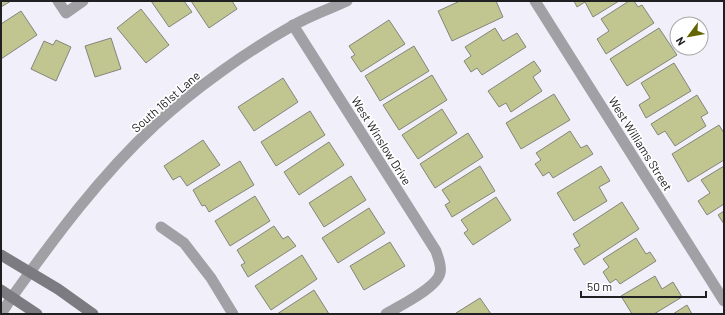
<svg xmlns="http://www.w3.org/2000/svg" width="725" height="315" viewBox="0 0 725 315" font-family="Barlow,sans-serif">
	<rect width="100%" height="100%" fill="#f1f0fa"/>
	<g fill="#c1c58f" stroke="#84857c">
		<path d="M1,1H11L1,7Z"/>
		<path d="M151,1H184L192,12L169,27Z"/>
		<path d="M191,1H232L237,9L209,28Z"/>
		<path d="M460,1H496L503,17L452,41L438,11Z"/>
		<path d="M574,1H619L593,17L585,2L577,7Z"/>
		<path d="M629,1H634L638,7L642,5L654,23L606,54L597,39L609,31L601,19Z"/>
		<path d="M141,9L169,45L146,63L117,28Z"/>
		<path d="M21,11L37,35L1,59V24Z"/>
		<path d="M389,20L405,44L361,72L351,57L355,55L349,46Z"/>
		<path d="M495,28L503,41L517,33L526,47L482,75L477,68L471,72L464,61L471,56L465,47Z"/>
		<path d="M659,28L677,55L627,86L610,59Z"/>
		<path d="M111,38L121,69L95,77L85,46Z"/>
		<path d="M56,40L71,47L56,81L31,69L44,41L53,45Z"/>
		<path d="M414,46L429,71L380,101L365,76Z"/>
		<path d="M534,61L541,71L533,77L542,91L511,112L506,103L499,107L488,91Z"/>
		<path d="M674,63L691,91L646,118L639,105L650,98L641,83Z"/>
		<path d="M432,75L447,100L399,130L383,105Z"/>
		<path d="M283,78L298,102L254,131L238,107Z"/>
		<path d="M554,94L570,120L521,149L506,123Z"/>
		<path d="M697,95L708,113L701,117L706,126L675,146L665,131L658,135L651,124Z"/>
		<path d="M442,109L457,133L418,159L402,135Z"/>
		<path d="M310,111L325,135L276,166L261,142Z"/>
		<path d="M719,125L724,133V160L688,182L672,154Z"/>
		<path d="M570,131L581,148L587,145L593,154L553,178L549,172L543,176L535,164L541,160L536,153Z"/>
		<path d="M468,133L483,157L435,188L420,164Z"/>
		<path d="M203,140L220,165L187,186L180,176L173,180L164,166Z"/>
		<path d="M329,142L344,165L299,195L284,172Z"/>
		<path d="M240,161L254,185L209,212L205,205L202,206L193,190Z"/>
		<path d="M480,166L495,191L452,217L445,205L450,202L442,190Z"/>
		<path d="M601,166L610,181L599,187L607,201L574,221L557,193Z"/>
		<path d="M724,166V204L707,215L698,201L710,193L701,180Z"/>
		<path d="M351,176L366,200L324,227L309,203Z"/>
		<path d="M255,196L270,221L230,246L215,221Z"/>
		<path d="M496,197L511,220L473,245L464,233L468,230L461,220Z"/>
		<path d="M622,202L639,229L584,265L574,249L580,246L573,234Z"/>
		<path d="M369,208L385,233L338,263L322,238Z"/>
		<path d="M724,211V224L718,215Z"/>
		<path d="M274,226L283,239L288,236L296,246L248,277L241,265L245,263L237,250Z"/>
		<path d="M636,238L646,254L650,252L656,261L620,284L616,279L610,283L603,272L609,267L603,259Z"/>
		<path d="M390,242L405,266L364,290L350,266Z"/>
		<path d="M302,255L317,279L271,310L255,286Z"/>
		<path d="M655,276L662,289L673,282L682,297L654,314H632L621,296Z"/>
		<path d="M314,290L329,314H277Z"/>
		<path d="M480,298L491,314H457L456,313Z"/>
		<path d="M687,305L692,314H673Z"/>
	</g>
	<g fill="none" stroke-linecap="round" stroke-linejoin="round">
		<g stroke="#a1a1a5" stroke-width="11">
			<path d="M58,1L66,13L83,1"/>
			<path d="M535,1L724,301"/>
			<path d="M293,25L436,251C438,258 442,265 440,273C437,288 399,306 386,314"/>
			<path d="M161,227L184,243L211,278L233,314"/>
			<path d="M1,314L12,297"/>
		</g>
		<path stroke="#a1a1a5" stroke-width="11" d="M12,297C55,237 100,176 155,125C194,89 246,52 292,26C309,16 329,9 347,1"/>
		<g stroke="#7b7b81" stroke-width="11">
			<path d="M1,255L58,289L93,314"/>
			<path d="M1,290L37,314"/>
		</g>
	</g>
	<g text-anchor="middle" stroke-width="3.5" stroke-linejoin="round" paint-order="stroke">
		<g font-size="12" fill="#202023" stroke="#fff">
			<text transform="translate(166 102) rotate(-41)" y="4">South 161st Lane</text>
			<text transform="translate(381 141) rotate(58)" y="4">West Winslow Drive</text>
			<text transform="translate(640 144) rotate(58)" y="4">West Williams Street</text>
		</g>
	</g>
	<rect width="725" height="315" fill="none" stroke="#202023" stroke-width="4"/>
	<g transform="translate(689 36) rotate(238)"><circle r="19" fill="#ffffff" stroke="#a6a6a7"/>
	<path d="M0-3L7 15L0 10L-7 15Z" fill="#636601"/>
	<text y="-6" font-size="11" font-weight="bold" text-anchor="middle" fill="#202023">N</text>
	</g>
	<path d="M581 291v6h125v-6" fill="none" stroke="#202023" stroke-width="2"/>
	<text x="587" y="291" font-size="12" fill="#202023" stroke="#ffffff" stroke-width="3" paint-order="stroke">50 m</text>
</svg>
